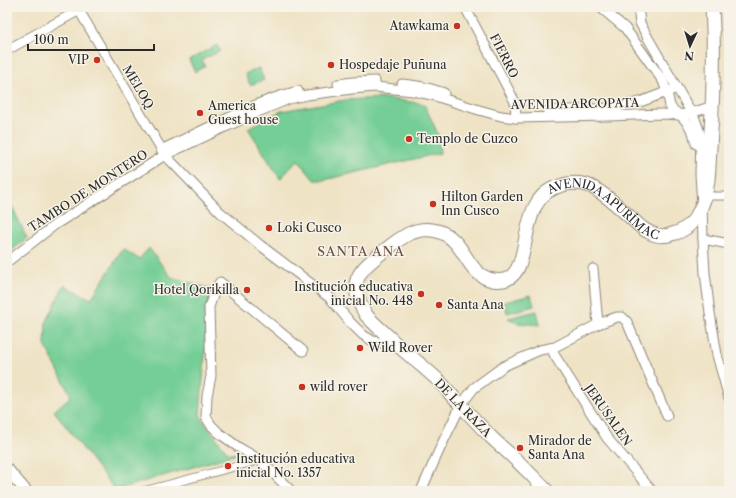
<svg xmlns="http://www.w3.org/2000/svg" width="736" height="498" viewBox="0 0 736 498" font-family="'Libre Caslon Text',serif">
	<rect width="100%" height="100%" fill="#f7f3e8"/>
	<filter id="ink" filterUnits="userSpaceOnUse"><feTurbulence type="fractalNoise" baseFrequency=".025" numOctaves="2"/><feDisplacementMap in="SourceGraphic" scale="8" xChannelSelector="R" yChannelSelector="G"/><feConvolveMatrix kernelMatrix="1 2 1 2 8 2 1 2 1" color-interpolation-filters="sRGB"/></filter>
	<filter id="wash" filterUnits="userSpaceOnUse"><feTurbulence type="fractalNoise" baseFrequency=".012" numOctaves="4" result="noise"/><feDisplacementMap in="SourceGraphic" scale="16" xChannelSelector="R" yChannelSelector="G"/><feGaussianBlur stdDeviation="0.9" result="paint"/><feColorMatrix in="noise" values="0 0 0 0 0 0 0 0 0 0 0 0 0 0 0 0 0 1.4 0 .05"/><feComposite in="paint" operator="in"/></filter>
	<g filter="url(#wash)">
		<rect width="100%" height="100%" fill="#efe3c5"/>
		<g fill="#74ce95" stroke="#507c60">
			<path d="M217,45L220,51L202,60L205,66L195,72L189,60Z"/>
			<path d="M259,68L264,80L250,85L245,74Z"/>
			<path d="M384,98L424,104L438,134L440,153L324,180H314L298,160L280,179L248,128L281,111L345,100Z"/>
			<path d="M7,196L27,238L7,254Z"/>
			<path d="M149,248L171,277L215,290L209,308L200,415L205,424L228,453L237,454L115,490L54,411L71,396L45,345L46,323L64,285L91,299L123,249L139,259Z"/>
			<path d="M531,295L534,306L507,313L505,302Z"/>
			<path d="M537,311L540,325L518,323L508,318Z"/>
		</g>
	</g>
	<g filter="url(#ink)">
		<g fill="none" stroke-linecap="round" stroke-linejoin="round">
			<defs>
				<g id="pedestrian">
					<path d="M705,196H729"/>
					<path d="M144,491L260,460"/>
				</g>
				<g id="minor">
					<path d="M77,7L165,155L220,212L260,245L330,298L350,322L363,335L373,341L383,343L393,340"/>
					<path d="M465,7L515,102L516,118"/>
					<path d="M600,7L625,28L663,81L667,92L670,106L673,110L680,115L685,120L693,132L696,144"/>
					<path d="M638,7L640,23L648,38L695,119L699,130L701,137L700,174L702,205L703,239L705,273L710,313L717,355L729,398"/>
					<path d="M7,50L85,7"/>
					<path d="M338,84L353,82L375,81"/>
					<path d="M402,84C416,85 430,88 444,93"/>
					<path d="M548,111L613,108L640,102L677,88"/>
					<path d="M161,150L258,104L280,96L298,91"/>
					<path d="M703,239L729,244"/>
					<path d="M7,262L56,224L165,155L260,111L289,99L307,95L352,89L375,87L413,91L432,95L479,110L501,116L516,118L608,116L661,114L680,115L691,113L713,106"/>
					<path d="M593,269L598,324"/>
					<path d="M551,348L555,356L607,438L652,491"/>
					<path d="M291,491L260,460L238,447L219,433L211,425L206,417L207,396L211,376L209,307L215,290L220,282L303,351"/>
					<path d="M421,491L442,444L461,405L474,388L504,366L540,350L555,347L598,324L617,317H622L627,322L667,416"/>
				</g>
				<path id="tertiary" d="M7,469L26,491"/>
				<g id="secondary">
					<path id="s1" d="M547,491C537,481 527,470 516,460C508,452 499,445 491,437C480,426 469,414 458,402C451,395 445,387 438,380C424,367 409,355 394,342C385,333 375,325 366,315C361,307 357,297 356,288C355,273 370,262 380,254C396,242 411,227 432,230C440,231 447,234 453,240C467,253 471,276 493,280C498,281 502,281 507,279C535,267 514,195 563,185C570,183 580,183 587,185C601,190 619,207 630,217C636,222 641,229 649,232C656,236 664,237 672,234C687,231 696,220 702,205C709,189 709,166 710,148C713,101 715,54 712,7"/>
				</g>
			</defs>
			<use href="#pedestrian" stroke="#8d8778" stroke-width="9"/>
			<use href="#minor" stroke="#8d8778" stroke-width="11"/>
			<use href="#tertiary" stroke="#8d8778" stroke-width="13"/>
			<use href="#secondary" stroke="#8d8778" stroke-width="15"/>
			<use href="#pedestrian" stroke="#fff" stroke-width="7"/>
			<use href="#minor" stroke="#fff" stroke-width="9"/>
			<use href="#tertiary" stroke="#fff" stroke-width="11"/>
			<use href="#secondary" stroke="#fff" stroke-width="13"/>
		</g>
	</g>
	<g fill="#c8321e" stroke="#f7f3e8" stroke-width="1.5">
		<circle cx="457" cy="26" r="4"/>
		<circle cx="97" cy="60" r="4"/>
		<circle cx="331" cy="65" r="4"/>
		<circle cx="200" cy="113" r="4"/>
		<circle cx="409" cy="139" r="4"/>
		<circle cx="433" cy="204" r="4"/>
		<circle cx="269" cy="228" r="4"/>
		<circle cx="247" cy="290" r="4"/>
		<circle cx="421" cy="294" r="4"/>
		<circle cx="439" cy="305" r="4"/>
		<circle cx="360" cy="348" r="4"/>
		<circle cx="302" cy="387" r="4"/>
		<circle cx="520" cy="448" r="4"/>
		<circle cx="228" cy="466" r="4"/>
	</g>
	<g text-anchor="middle" stroke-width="3" stroke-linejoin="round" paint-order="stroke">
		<g font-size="12" fill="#2b2b2b" stroke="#f7f3e8" text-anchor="start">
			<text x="449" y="30" text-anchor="end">Atawkama</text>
			<text x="89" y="64" text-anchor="end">VIP</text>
			<text x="339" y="69">Hospedaje Puñuna</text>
			<text x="208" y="110">America<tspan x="208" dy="14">Guest house</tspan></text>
			<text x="417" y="143">Templo de Cuzco</text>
			<text x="441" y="201">Hilton Garden<tspan x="441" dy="14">Inn Cusco</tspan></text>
			<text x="277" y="232">Loki Cusco</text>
			<text x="413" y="291" text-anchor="end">Institución educativa<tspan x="413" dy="14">inicial No. 448</tspan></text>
			<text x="239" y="294" text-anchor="end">Hotel Qorikilla</text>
			<text x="447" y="309">Santa Ana</text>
			<text x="368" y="352">Wild Rover</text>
			<text x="310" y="391">wild rover</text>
			<text x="528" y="445">Mirador de<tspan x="528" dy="14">Santa Ana</tspan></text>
			<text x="236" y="463">Institución educativa<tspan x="236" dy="14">inicial No. 1357</tspan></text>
		</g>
		<g font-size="12" fill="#2b2b2b" stroke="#f7f3e8">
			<text transform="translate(504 56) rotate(63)" y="4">FIERRO</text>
			<text transform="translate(138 87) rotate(59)" y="4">MELOQ</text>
			<text transform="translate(575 104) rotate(-1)" y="4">AVENIDA ARCOPATA</text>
			<text transform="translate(88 191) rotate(-33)" y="4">TAMBO DE MONTERO</text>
			<text dy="4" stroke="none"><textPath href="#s1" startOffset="645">AVENIDA APURÍMAC</textPath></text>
			<text transform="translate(463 408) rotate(46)" y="4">DE LA RAZA</text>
			<text transform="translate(608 415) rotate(55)" y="4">JERUSALEN</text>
		</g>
		<g font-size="13" letter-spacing="1" fill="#6c5148" stroke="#f7f3e8">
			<text x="361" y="256">SANTA ANA</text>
		</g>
	</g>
	<rect width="736" height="498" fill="none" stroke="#f7f3e8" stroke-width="24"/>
	<g transform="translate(690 46) rotate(184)" stroke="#f7f3e8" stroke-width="3" paint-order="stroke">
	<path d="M0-3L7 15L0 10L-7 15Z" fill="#2b2b2b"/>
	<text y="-6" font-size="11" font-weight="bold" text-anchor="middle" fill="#2b2b2b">N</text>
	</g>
	<path d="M28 44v6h126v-6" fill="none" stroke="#2b2b2b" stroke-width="2"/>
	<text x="34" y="44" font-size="12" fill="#2b2b2b" stroke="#f7f3e8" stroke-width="3" paint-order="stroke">100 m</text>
</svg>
